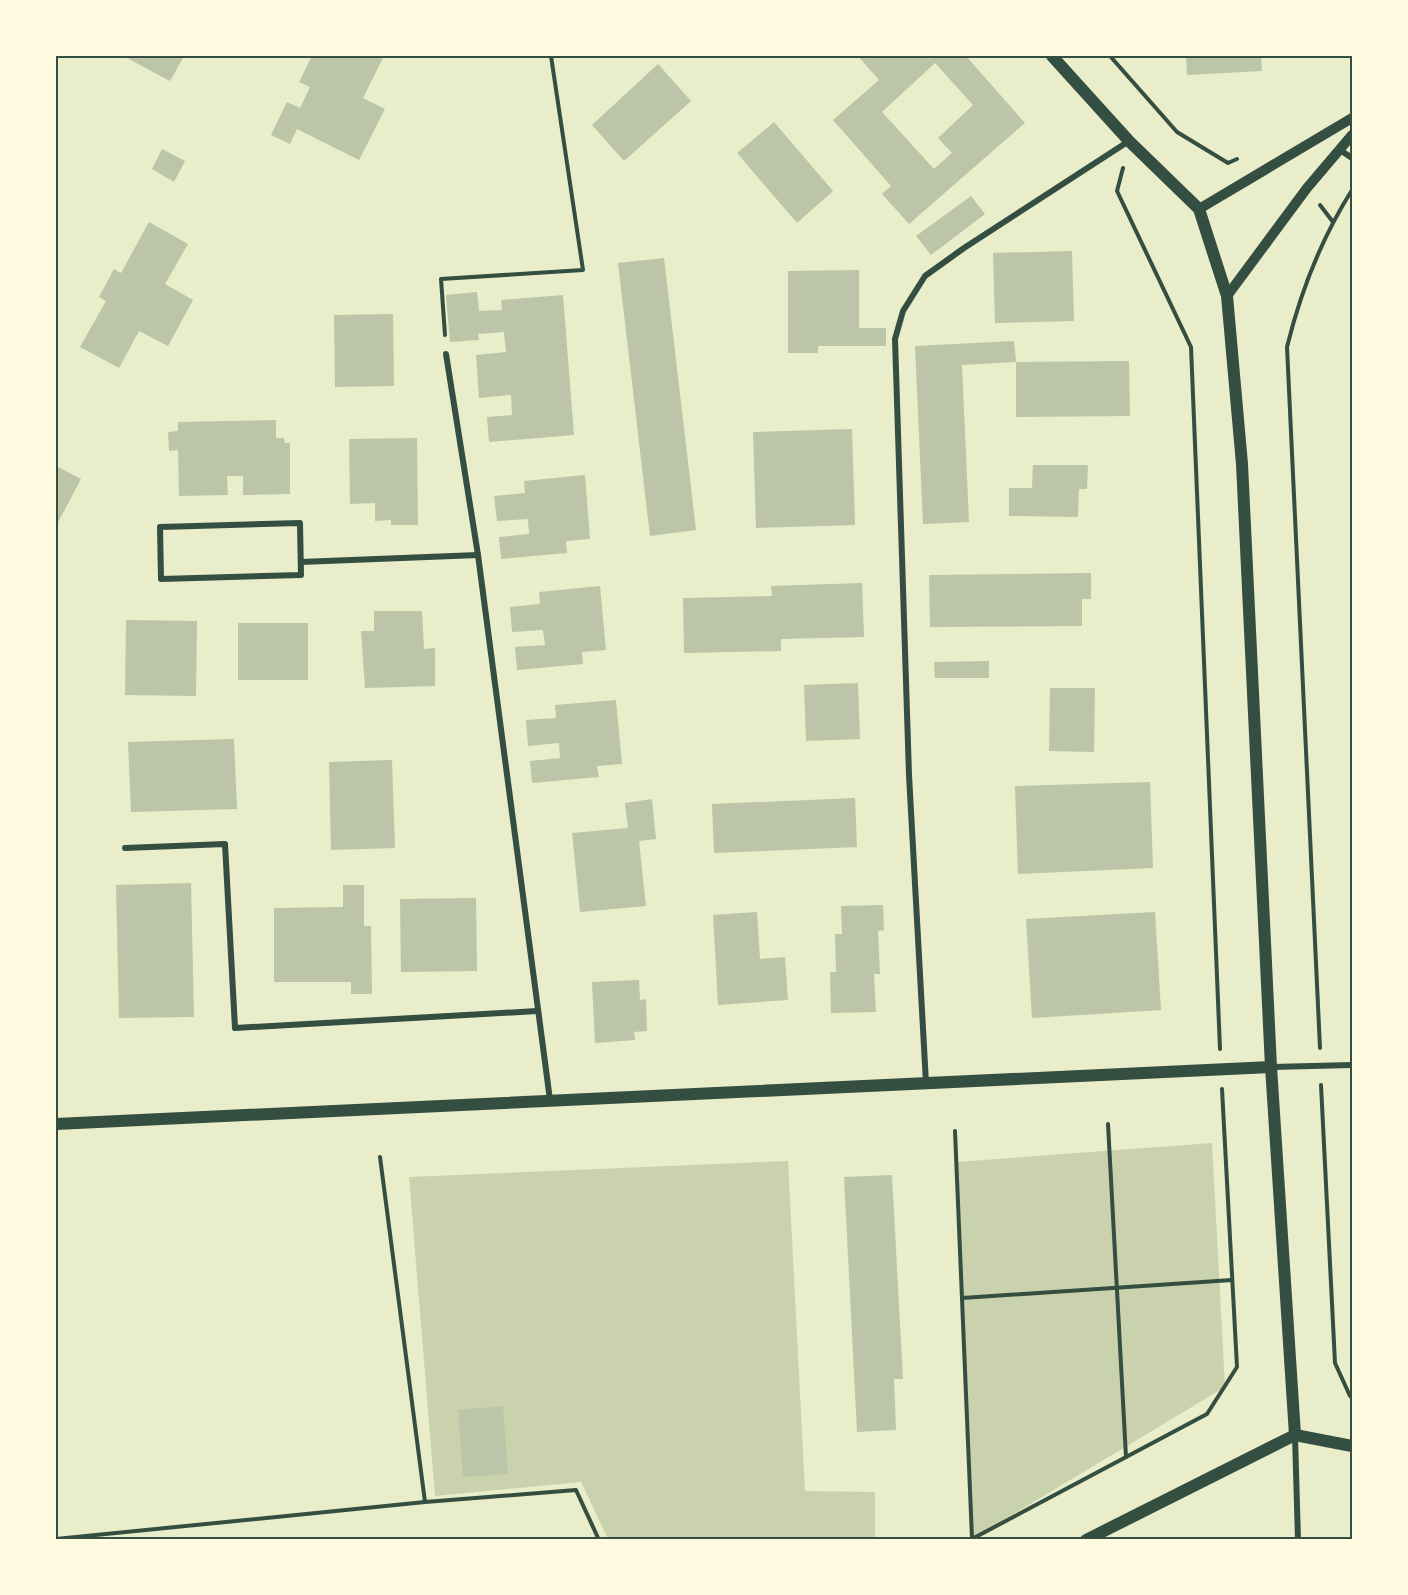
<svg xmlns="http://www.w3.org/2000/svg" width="1408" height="1595" viewBox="0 0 1408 1595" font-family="Mulish,sans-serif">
	<rect width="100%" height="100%" fill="#e9edc9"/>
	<g fill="#cad2ad">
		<path d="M1212,1143L1225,1387L972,1539L956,1162Z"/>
		<path d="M788,1161L805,1491L875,1492V1539H608L581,1482L435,1496L409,1177Z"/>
	</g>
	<g fill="#bcc5a7" fill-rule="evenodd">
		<path d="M123,56H184L170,81Z"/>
		<path d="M312,56H384L363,98L385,109L359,160L297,129L290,144L271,135L287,102L300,108L310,87L299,82Z"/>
		<path d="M858,56L902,58L905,56H966L1025,123L909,224L882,194L891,186L833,120L879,80ZM935,63L973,105L938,138L952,153L934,169L882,112Z"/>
		<path d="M1186,56H1261L1262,71L1187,75Z"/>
		<path d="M658,64L691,101L624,161L592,125Z"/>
		<path d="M774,122L833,191L797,223L737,153Z"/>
		<path d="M162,149L185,161L174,182L152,169Z"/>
		<path d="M971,196L985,214L931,255L916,236Z"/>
		<path d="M149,222L188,244L165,284L193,300L168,346L139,331L119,368L80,347L106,301L99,297L114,269L121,273Z"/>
		<path d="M1072,251L1074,321L995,323L993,253Z"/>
		<path d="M664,258L696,530L650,536L618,263Z"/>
		<path d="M859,270V328H886V346H818V353H788V271Z"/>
		<path d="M477,292L479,311L502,310L501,300L563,295L574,435L489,442L487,417L512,415L511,395L479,398L476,355L506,352L504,332L478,334L479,340L450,342L446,295Z"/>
		<path d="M393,314L394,386L335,387L334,315Z"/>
		<path d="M1014,341L1016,362L962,365L969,522L923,524L915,346Z"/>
		<path d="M1129,361L1130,416L1016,417V362Z"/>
		<path d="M276,420V438H284L285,443H290V494L243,495V476H227L228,495L179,496L178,450L169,451L168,432L178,431V422Z"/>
		<path d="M852,429L855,525L756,528L753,432Z"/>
		<path d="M417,438L418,525H391V520L375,521V503L350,504L349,439Z"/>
		<path d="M1033,465H1088L1087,489H1079L1078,517L1009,516V488H1032Z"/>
		<path d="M56,466L81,479L56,526Z"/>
		<path d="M585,475L590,539L566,541L567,553L501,559L499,537L529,534L528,519L497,521L494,496L525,493L524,481Z"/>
		<path d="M1091,573V599H1082V626L930,627L929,575Z"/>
		<path d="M862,583L864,637L781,639V651L684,653L683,598L772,596L771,586Z"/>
		<path d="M600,586L606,650L582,652L583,664L517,670L515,647L545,645L543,630L512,632L510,607L540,604L539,592Z"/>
		<path d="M374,611H422L424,649L435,648V686L365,688L361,631H374Z"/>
		<path d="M126,620L197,621L196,696L125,695Z"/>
		<rect x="238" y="623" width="70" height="57"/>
		<path d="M989,661V678H935L934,662Z"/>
		<path d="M858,683L860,739L806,741L804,685Z"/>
		<path d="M1050,688H1095L1094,752L1049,751Z"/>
		<path d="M616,700L622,764L597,766L599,777L532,783L530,761L560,758L559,743L528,746L526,720L556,718L555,705Z"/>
		<path d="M234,739L237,809L131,812L128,742Z"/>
		<path d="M392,760L395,848L331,850L329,762Z"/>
		<path d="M1150,782L1153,868L1018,874L1015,786Z"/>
		<path d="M855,798L857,847L714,853L712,804Z"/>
		<path d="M652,799L656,839L639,841L646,906L580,912L572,833L628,828L625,803Z"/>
		<path d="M191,883L194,1017L119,1018L116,885Z"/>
		<path d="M343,885H364V926H371L372,994H351V982H274V908L343,907Z"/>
		<path d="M476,898L477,971L401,972L400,899Z"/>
		<path d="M883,905L884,930L878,931L880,974H874L876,1012L831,1013L830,972H836L835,934H842L841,906Z"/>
		<path d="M757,912L760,959L785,957L788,1000L718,1005L713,915Z"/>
		<path d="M1155,912L1161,1010L1032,1018L1026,919Z"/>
		<path d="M639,980L640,1000L646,999L647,1031L634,1032L635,1040L595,1043L592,982Z"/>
		<path d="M892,1175L903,1379H894L896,1430L857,1432L844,1177Z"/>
		<path d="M503,1406L508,1474L463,1477L458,1410Z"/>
	</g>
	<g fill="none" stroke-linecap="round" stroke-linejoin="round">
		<g stroke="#344e41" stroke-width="4">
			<path d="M1110,56L1177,132L1228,163L1237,159"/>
			<path d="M1123,168L1117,191L1191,347L1220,1049"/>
			<path d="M1320,205L1333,222"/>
			<path d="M445,335L441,279L583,270L551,56"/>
			<path d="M1320,1048L1287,347C1301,290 1321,239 1352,190"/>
			<path d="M1321,1085L1335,1363L1350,1396L1352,1397"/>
			<path d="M1108,1124L1126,1457"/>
			<path d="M955,1131L972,1538"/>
			<path d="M380,1157L425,1502L576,1490L599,1540"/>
			<path d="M962,1298L1232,1280"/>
			<path d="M56,1539L425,1502"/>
			<path d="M970,1540L1207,1414L1237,1367L1222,1089"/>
		</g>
		<g stroke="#344e41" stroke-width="6">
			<path d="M1340,150L1352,158"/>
			<path d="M446,354L478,555L550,1100"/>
			<path d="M300,523L301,575L161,579L160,527Z"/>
			<path d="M301,562L478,555"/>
			<path d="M125,848L225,844L235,1028L537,1011"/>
			<path d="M1272,1067L1352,1065"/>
			<path d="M926,1083L909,775L895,339L903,311L925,276L964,248L1129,141"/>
			<path d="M1295,1436L1298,1540"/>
		</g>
		<g stroke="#344e41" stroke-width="10">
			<path d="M1199,209L1352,118"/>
			<path d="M1227,296L1307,188L1352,135"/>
		</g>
		<g stroke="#344e41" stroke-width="12">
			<path d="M1052,56L1129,141L1199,209L1227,296L1242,464L1271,1067L1295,1435"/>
			<path d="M56,1124L1271,1067"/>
			<path d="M1295,1435L1352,1446"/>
			<path d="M1086,1540L1295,1435"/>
		</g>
	</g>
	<rect width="1408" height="1595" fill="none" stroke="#fefae0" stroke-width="114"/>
	<rect x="57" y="57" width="1294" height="1481" fill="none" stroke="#344e41" stroke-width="2"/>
</svg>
